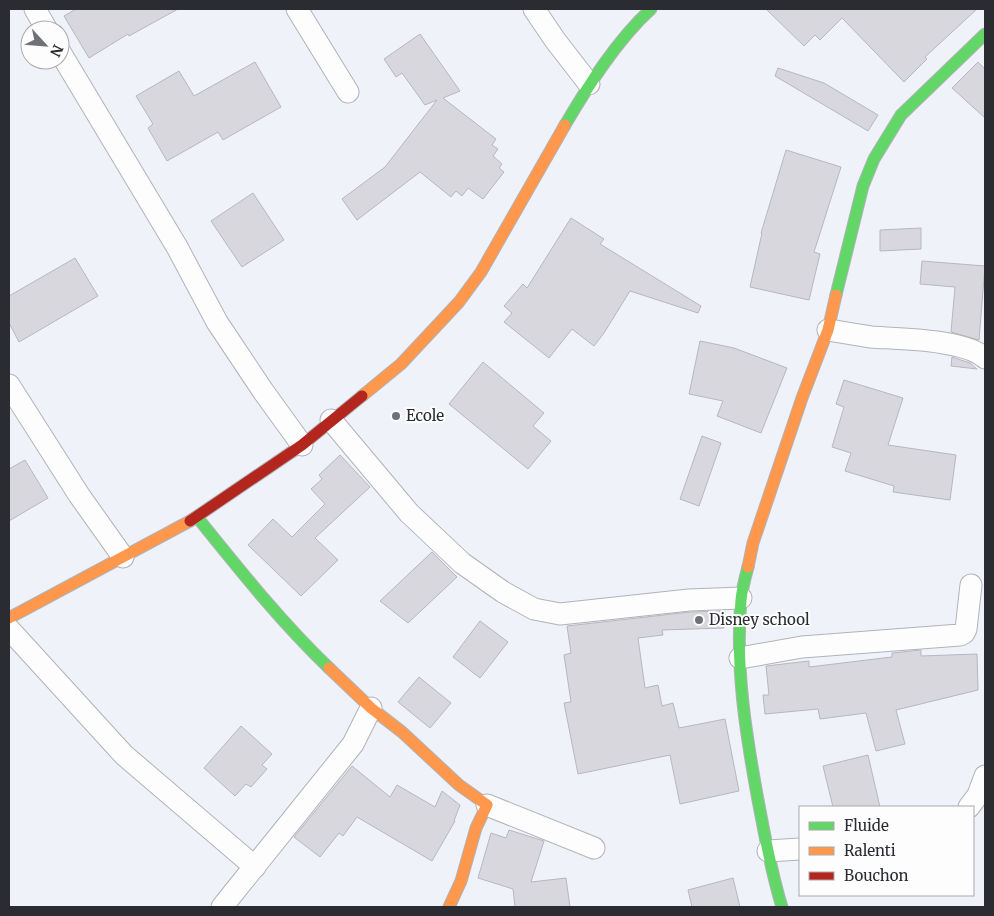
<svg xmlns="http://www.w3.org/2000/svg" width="994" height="916" viewBox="0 0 994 916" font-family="Merriweather,serif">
	<rect width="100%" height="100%" fill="#f0f2fa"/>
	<g fill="#d7d7dd" stroke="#b7b7be">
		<path d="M76,9H178L129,36L128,34L89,58L64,16Z"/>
		<path d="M766,9H977L925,57L927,59L904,82L842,18L820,40L815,35L804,46Z"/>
		<path d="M420,34L460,91L443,98L496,139L492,145L498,149L493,156L502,164L499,168L504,172L483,199L468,188L462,196L456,191L451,197L420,172L357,220L342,199L385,167L437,100L425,105L402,73L396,77L384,59Z"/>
		<path d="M255,62L281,107L223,140L218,132L167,161L148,128L153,124L136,96L179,71L194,96Z"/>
		<path d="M978,62L985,69V118L952,88Z"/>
		<path d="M778,68L824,83L878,115L868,131L775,76Z"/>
		<path d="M786,150L841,167L814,252L820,254L809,300L750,287L762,233H761Z"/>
		<path d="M253,193L284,240L242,267L211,221Z"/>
		<path d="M571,218L604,239L600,244L701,306L698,313L630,291L604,333L594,346L572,329L549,358L504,322L512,313L504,306L523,284L527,288Z"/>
		<path d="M921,228V249L880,251V230Z"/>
		<path d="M75,258L98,296L19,342L9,323V296Z"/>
		<path d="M922,261L985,266L979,340L951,332L955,287L920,284Z"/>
		<path d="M700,341L734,348L787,368L761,433L717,416L723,401L689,394Z"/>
		<path d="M952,357L970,363L977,369L951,366Z"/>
		<path d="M483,362L544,413L533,426L551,441L528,469L449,404Z"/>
		<path d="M844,380L903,398L888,445L956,455L950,500L893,492L894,486L845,471L851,453L832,447L844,407L836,404Z"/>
		<path d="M702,436L721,443L699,506L680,499Z"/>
		<path d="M340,455L370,487L315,538L338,560L301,596L248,545L273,519L292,537L325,504L311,489L322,479L319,475Z"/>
		<path d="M25,460L48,498L9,521V469Z"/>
		<path d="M432,552L457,577L408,623L380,601Z"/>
		<path d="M725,611L724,628L662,630L663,635L638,638L645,688L658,685L662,706L673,703L679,728L725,719L739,791L680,804L670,755L578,774L564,703L571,702L564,655L571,653L567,626L690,612Z"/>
		<path d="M480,621L508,642L480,678L453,657Z"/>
		<path d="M921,650V656L977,654L978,690L896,710L905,744L876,751L866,713L820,719L818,709L765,714L763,695H769L766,666L809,661V667L892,657V653Z"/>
		<path d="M419,677L451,703L430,728L398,702Z"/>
		<path d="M241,726L272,754L262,765L267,769L251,787L246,784L235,796L204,768Z"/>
		<path d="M868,755L880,807H833L823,766Z"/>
		<path d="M352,766L390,797L397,785L435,807L442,791L460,805L454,821H455L432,861L357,817L343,836L339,833L320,857L294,837Z"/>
		<path d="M509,830L544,841L531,882L566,878L570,907H515L513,889L478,878L491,833L506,838Z"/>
		<path d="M733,878L740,907H692L688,890Z"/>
	</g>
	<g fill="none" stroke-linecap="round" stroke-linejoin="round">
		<defs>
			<g id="street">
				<path d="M35,9L47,30"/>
				<path d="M297,9L348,92"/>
				<path d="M534,9L555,40L589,84"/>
				<path d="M60,52L177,247L217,322L263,391L302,445"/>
				<path d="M828,330C842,332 856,335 871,337C898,339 965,339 985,358"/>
				<path d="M9,385L79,495L123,557"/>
				<path d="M331,420L409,513L462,563L503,592L534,609L560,614L689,600L741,598"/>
				<path d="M9,629L124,755L255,867"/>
				<path d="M740,658L802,647L960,635L964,633L966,629L971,585"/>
				<path d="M487,805L594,848"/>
				<path d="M969,807L978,795L985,776"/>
				<path d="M768,851L800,849"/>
				<path d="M222,907L353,744L371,708"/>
			</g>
			<g id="fast">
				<path d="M565,125C588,86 617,40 651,9"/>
				<path d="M836,295L863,186L874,159L901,115L985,34"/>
				<path d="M197,517C239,569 280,621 329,668"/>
				<path d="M748,567C745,578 742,589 741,600C735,667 746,735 758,800C765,836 771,872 782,907"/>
			</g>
			<g id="slow">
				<path d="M362,396L401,364L459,302L481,272L565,125"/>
				<path d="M748,567L753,543L802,398L828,330L836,295"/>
				<path d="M9,618L190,521"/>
				<path d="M329,668L371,708L402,732L459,785L487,805L476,828L461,881L449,907"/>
			</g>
			<path id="jam" d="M190,521L302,445L362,396"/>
		</defs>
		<use href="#street" stroke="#b1b3b9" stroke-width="23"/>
		<use href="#fast" stroke="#b1b3b9" stroke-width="13"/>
		<use href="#slow" stroke="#b1b3b9" stroke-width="13"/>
		<use href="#jam" stroke="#b1b3b9" stroke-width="13"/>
		<use href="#street" stroke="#fdfdfe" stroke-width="21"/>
		<use href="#fast" stroke="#63d668" stroke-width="11"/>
		<use href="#slow" stroke="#ff974d" stroke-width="11"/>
		<use href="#jam" stroke="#b3261e" stroke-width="11"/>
	</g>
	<g fill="#6f7178" stroke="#fdfdfd" stroke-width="2">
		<circle cx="396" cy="416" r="5"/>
		<circle cx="699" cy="620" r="5"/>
	</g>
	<g text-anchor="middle" stroke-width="4" stroke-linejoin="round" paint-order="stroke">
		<g font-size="15" fill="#2a2c32" stroke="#fdfdfd" text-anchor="start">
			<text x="406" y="421">Ecole</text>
			<text x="709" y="625">Disney school</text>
		</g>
	</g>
	<rect width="994" height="916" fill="none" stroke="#2a2c32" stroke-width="20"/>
	<rect x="799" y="806" width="175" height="90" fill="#fdfdfd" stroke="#a9a9ac"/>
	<rect x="809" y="822" width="25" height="8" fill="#63d668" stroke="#a9a9ac"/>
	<text x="844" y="831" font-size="15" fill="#2a2c32">Fluide</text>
	<rect x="809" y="847" width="25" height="8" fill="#ff974d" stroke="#a9a9ac"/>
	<text x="844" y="856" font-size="15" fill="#2a2c32">Ralenti</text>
	<rect x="809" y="872" width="25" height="8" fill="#b3261e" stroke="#a9a9ac"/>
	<text x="844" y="881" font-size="15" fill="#2a2c32">Bouchon</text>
	<g transform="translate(45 45) rotate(116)"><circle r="24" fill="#fdfdfd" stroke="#a9a9ac"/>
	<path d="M0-4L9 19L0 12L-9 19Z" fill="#6f7178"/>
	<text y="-8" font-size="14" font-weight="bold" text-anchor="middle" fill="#2a2c32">N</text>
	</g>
</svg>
